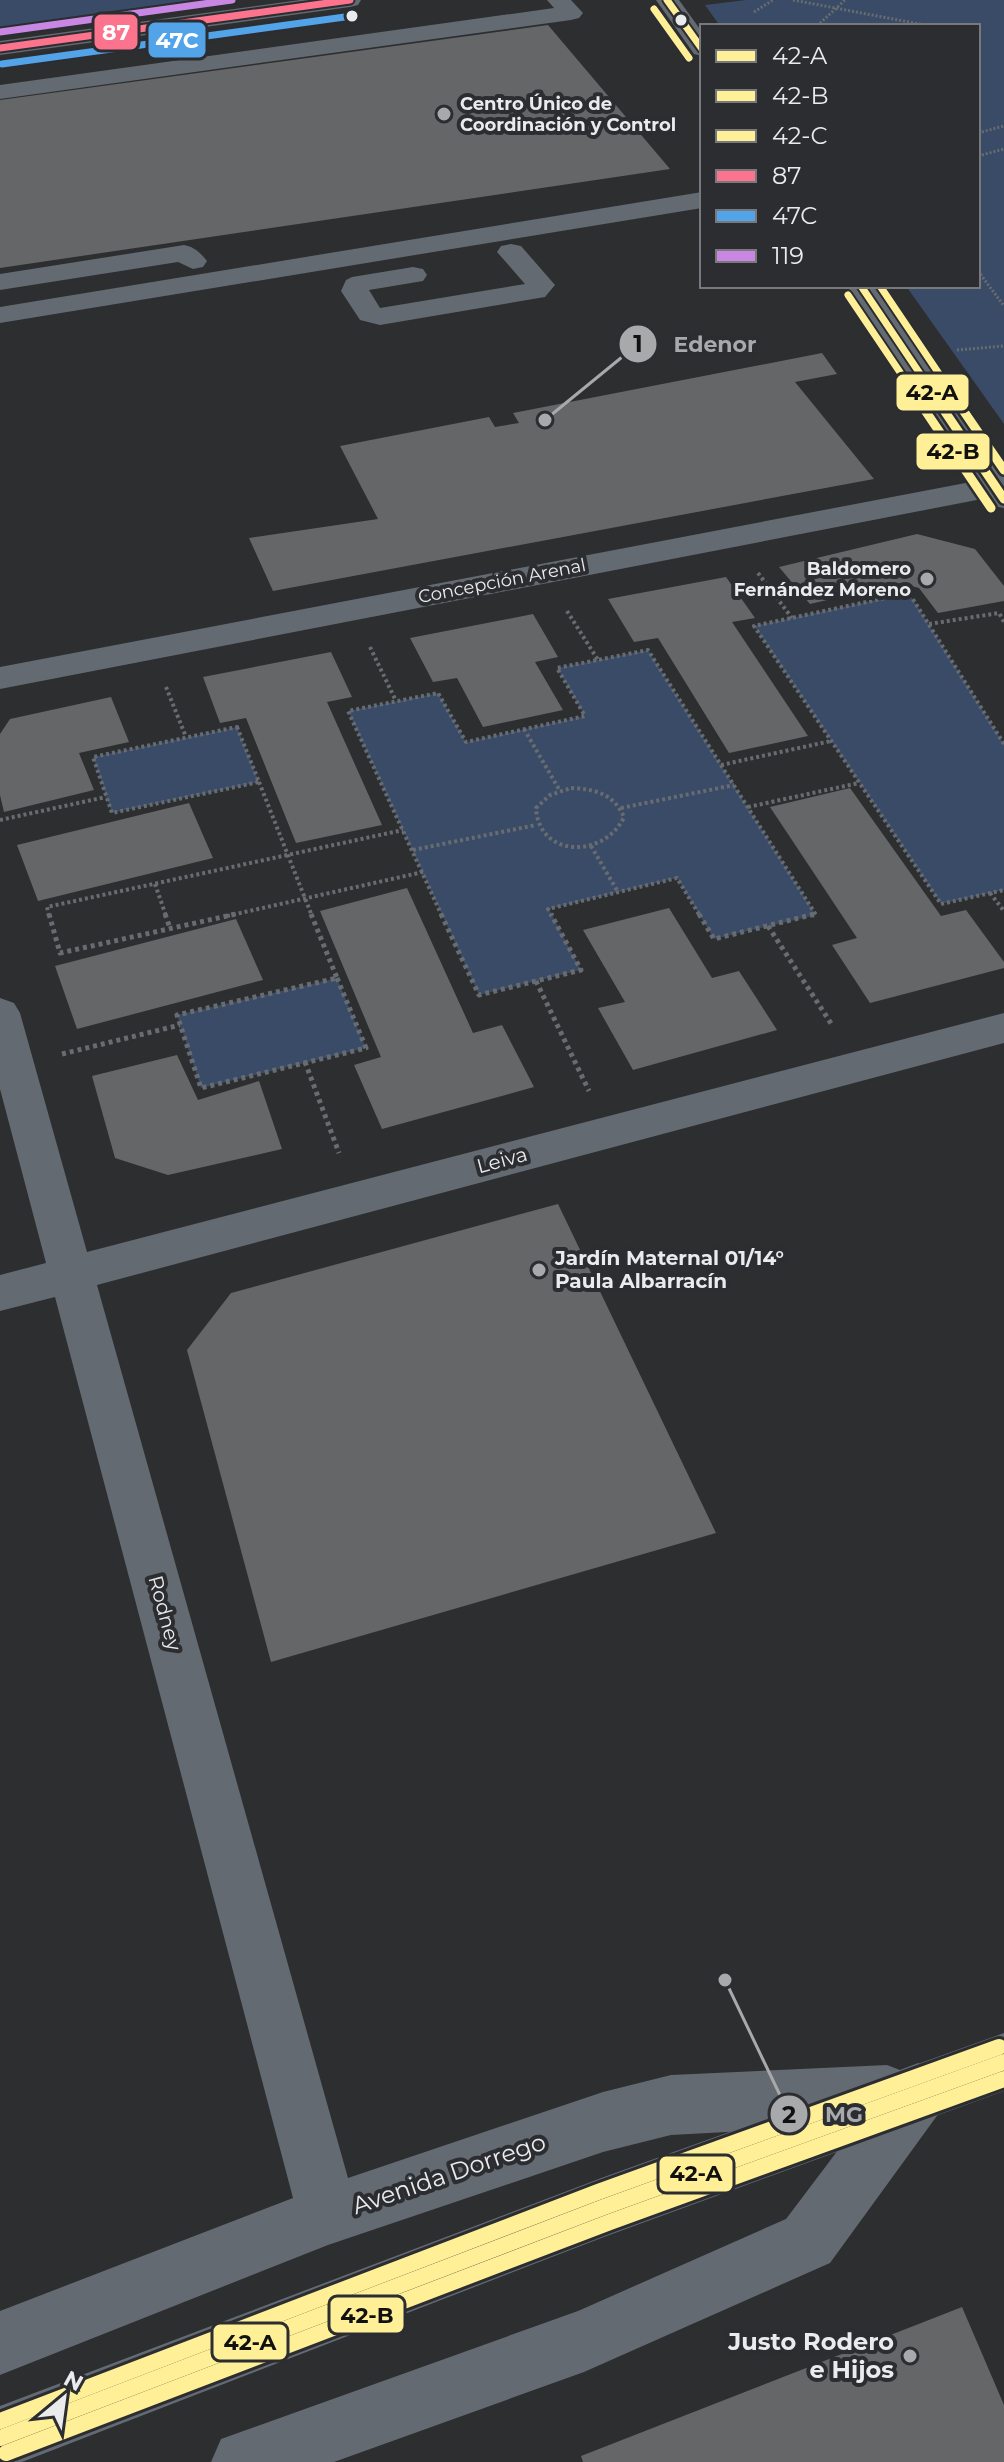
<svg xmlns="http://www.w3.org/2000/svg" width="1004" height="2462" viewBox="0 0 1004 2462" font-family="Montserrat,sans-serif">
	<rect width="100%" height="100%" fill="#2c2e30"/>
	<g fill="#394b67">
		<path d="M0,0H235L0,33Z"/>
		<path d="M746,0H1004V424L906,286H978V26H720L705,5Z"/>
		<path d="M909,593L1004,744V890L941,904L754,626Z"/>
		<path d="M648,650L816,915L714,939L677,878L549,909L581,970L479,995L348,711L438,693L466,742L585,716L557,668Z"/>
		<path d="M237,727L259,782L112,813L93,757Z"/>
		<path d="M337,978L366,1048L201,1088L177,1015Z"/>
	</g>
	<g fill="#656668">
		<path d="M548,25L670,169L0,268V100Z"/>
		<path d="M822,353L837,374L795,382L874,479L273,591L249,538L378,519L340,446L489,417L495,427L519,423L513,413Z"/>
		<path d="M917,534L975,549L1004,586V601L938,613L919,588L900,583L810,604L779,567Z"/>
		<path d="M726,577L755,618L732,622L808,736L729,753L658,638L634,642L608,599Z"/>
		<path d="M533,614L558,657L535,662L563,710L483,727L457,678L433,682L410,638Z"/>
		<path d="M331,652L352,697L327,702L382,825L296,843L246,718L220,723L203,677Z"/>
		<path d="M111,697L129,742L79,753L94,790L4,812L0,795V734L10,719Z"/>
		<path d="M850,788L941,916L966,910L1004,962V968L870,1003L832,945L857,938L770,807Z"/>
		<path d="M189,803L213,858L38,901L17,845Z"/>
		<path d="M407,888L473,1033L502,1025L534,1087L382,1129L354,1065L381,1057L320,911Z"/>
		<path d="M669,908L712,978L739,971L777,1030L633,1070L598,1008L625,1002L583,930Z"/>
		<path d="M236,919L263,980L77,1029L55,966Z"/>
		<path d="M177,1055L198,1100L259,1081L282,1149L168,1175L115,1158L92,1076Z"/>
		<path d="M558,1204L716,1533L271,1662L187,1350L231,1293Z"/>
		<path d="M962,2307L1004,2405V2462H583L581,2456Z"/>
	</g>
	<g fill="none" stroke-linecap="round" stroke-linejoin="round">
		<g stroke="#686c71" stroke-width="3" stroke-dasharray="2 2" stroke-linecap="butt">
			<path d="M793,0L930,26"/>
			<path d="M754,12L773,0"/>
			<path d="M817,26L845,0"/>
			<path d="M978,133L1004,126"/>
			<path d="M978,156L1004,149"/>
			<path d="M978,271L1004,306"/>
			<path d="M957,350L1004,346"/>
		</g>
		<g stroke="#686c71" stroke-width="4" stroke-dasharray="3 3" stroke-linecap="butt">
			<path d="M758,573L792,618"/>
			<path d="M567,611L598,660"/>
			<path d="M929,624L999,613L1004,622"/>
			<path d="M370,647L396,701"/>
			<path d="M166,687L186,737"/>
			<path d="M237,727L259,782L112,813L93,757Z"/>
			<path d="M524,729L560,791"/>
			<path d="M1004,744L909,593L754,626L941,904L1004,890"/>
			<path d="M721,765L831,741"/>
			<path d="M259,782L312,916"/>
			<path d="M571,788C595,789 614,794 624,817C605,858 539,859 536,808L550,795Z"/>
			<path d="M748,807L859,783"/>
			<path d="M621,808L734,785"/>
			<path d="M0,820L106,797"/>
			<path d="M591,846L618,892"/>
			<path d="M413,850L536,825"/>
			<path d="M155,884L166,916"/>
			<path d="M990,893L1004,911"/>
			<path d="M49,916L47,907L403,830"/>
			<path d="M227,916L423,872"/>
			<path d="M442,916L348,711L438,693L466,742L585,716L557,668L648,650L816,915L813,916"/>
			<path d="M552,916L548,909L677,878L700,916"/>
		</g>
		<g stroke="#686c71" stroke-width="5" stroke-dasharray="4 4" stroke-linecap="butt">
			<path d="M49,914L60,953L236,914"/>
			<path d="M165,914L170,928"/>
			<path d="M311,914L337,978"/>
			<path d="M441,914L479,995L581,970L551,914"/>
			<path d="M699,914L714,939L815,914"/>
			<path d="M768,926L832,1025"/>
			<path d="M337,978L366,1048L201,1088L177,1015Z"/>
			<path d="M536,981L589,1091"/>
			<path d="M62,1054L180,1025"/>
			<path d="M305,1062L339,1153"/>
		</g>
		<g fill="#646a71" fill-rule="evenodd">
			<path d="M547,0H571L583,13L579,18L571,20L0,99V85L554,8Z"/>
			<path d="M656,0H679L702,32V56L694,54Z"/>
			<path d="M702,192V208L0,323V307Z"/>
			<path d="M511,244L521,246L555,285L545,297L380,325L360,320L341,291L346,280L352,277L413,267L423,269L427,275L423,281L369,290L380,308L525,284L497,252L501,246Z"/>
			<path d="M184,245C194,247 200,252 207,261L203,267L193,269L178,262L0,290V274Z"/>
			<path d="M847,286H875L1004,476V508L993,506L987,498L0,689V667L976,481Z"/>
			<path d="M0,998L14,1003L20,1013L87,1252L1004,1013V1043L97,1285L348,2178L603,2092L671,2075L887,2065L900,2070L918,2063L939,2071L947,2092L939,2113L830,2263L584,2372L334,2462H211L221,2439L578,2311L786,2219L857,2125L671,2135L603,2152L328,2245L0,2375V2311L293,2198L55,1297L0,1311V1275L46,1263L0,1089Z"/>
		</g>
		<g fill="#646a73" fill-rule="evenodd">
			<path d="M300,0H361L358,5L350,7L0,55V41Z"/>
			<path d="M1004,2033V2091L604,2237L22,2462H0V2406L604,2177Z"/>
		</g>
		<defs>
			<g id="bus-1-far2">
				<path d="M667,0L702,49"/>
				<path d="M861,286L937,399"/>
			</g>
			<path id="bus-1-far1" d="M935,397L1004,499"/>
			<path id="bus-1" d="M0,2438L604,2207L1004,2062"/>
			<g id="bus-2-far2">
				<path d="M654,9L689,58"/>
				<path d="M848,295L918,399"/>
			</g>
			<path id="bus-2-far1" d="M916,397L991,508"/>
			<path id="bus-2" d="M6,2453L610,2222L1004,2079"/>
			<path id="bus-3-far2" d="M880,286L956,399"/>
			<path id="bus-3-far1" d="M954,397L1004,470"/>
			<path id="bus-3" d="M0,2421L598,2192L999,2047"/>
			<path id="bus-4" d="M0,48L350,0"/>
			<path id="bus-5" d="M2,64L352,16"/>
			<path id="bus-6" d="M0,32L232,0"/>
		</defs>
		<use href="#bus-1-far2" stroke="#2b2d31" stroke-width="11"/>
		<use href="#bus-1-far1" stroke="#2b2d31" stroke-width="14"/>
		<use href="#bus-1" stroke="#2b2d31" stroke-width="22"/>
		<use href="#bus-2-far2" stroke="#2b2d31" stroke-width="11"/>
		<use href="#bus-2-far1" stroke="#2b2d31" stroke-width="14"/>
		<use href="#bus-2" stroke="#2b2d31" stroke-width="22"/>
		<use href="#bus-3-far2" stroke="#2b2d31" stroke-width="11"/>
		<use href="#bus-3-far1" stroke="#2b2d31" stroke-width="14"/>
		<use href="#bus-3" stroke="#2b2d31" stroke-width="22"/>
		<use href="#bus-4" stroke="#2b2d31" stroke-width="11"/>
		<use href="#bus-5" stroke="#2b2d31" stroke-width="11"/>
		<use href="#bus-6" stroke="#2b2d31" stroke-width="11"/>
		<use href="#bus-1-far2" stroke="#fff098" stroke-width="7"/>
		<use href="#bus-1-far1" stroke="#fff098" stroke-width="9"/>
		<use href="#bus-1" stroke="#fff098" stroke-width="16"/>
		<use href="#bus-2-far2" stroke="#fff098" stroke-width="7"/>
		<use href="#bus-2-far1" stroke="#fff098" stroke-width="9"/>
		<use href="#bus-2" stroke="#fff098" stroke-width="16"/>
		<use href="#bus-3-far2" stroke="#fff098" stroke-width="7"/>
		<use href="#bus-3-far1" stroke="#fff098" stroke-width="9"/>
		<use href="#bus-3" stroke="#fff098" stroke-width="16"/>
		<use href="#bus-4" stroke="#fc738d" stroke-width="7"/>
		<use href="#bus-5" stroke="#53a3e8" stroke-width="7"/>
		<use href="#bus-6" stroke="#c787e3" stroke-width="7"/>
	</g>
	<g fill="#e9ebed" stroke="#2b2d31" stroke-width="3">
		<circle cx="352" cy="16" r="7"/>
		<circle cx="681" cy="20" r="7"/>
	</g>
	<g fill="#a7a9ab" stroke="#2b2d31" stroke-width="3">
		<circle cx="444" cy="114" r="8"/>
		<circle cx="927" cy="579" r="8"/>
		<circle cx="539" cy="1270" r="8"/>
		<circle cx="910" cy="2356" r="8"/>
	</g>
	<g text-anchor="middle" stroke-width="8" stroke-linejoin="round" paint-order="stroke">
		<g font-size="18" font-weight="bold" fill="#e9ebed" stroke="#2b2d31" text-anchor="start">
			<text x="460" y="110">Centro Único de<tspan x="460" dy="21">Coordinación y Control</tspan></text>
			<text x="911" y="575" text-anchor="end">Baldomero<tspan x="911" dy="21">Fernández Moreno</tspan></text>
		</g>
		<g font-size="18" fill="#e9ebed" stroke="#2b2d31">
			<text transform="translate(502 581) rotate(-11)" y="6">Concepción Arenal</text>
		</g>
		<g font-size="20" fill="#e9ebed" stroke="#2b2d31">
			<text transform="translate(502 1160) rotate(-15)" y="7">Leiva</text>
			<text transform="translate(165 1613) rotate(75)" y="7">Rodney</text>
		</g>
		<g font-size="20" font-weight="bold" fill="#e9ebed" stroke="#2b2d31" text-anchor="start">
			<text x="555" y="1265">Jardín Maternal 01/14°<tspan x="555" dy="23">Paula Albarracín</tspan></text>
		</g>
		<g font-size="24" fill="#e9ebed" stroke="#2b2d31">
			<text transform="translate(449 2174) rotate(-19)" y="8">Avenida Dorrego</text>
		</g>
		<g font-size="24" font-weight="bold" fill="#e9ebed" stroke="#2b2d31" text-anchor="end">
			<text x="894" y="2350">Justo Rodero<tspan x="894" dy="28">e Hijos</tspan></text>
		</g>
	</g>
	<path fill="none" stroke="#a7a9ab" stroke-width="3" d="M545 420L638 344M725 1980L789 2114"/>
	<g fill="#a7a9ab" stroke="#2b2d31" stroke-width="3">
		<circle cx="545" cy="420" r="8"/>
		<circle cx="725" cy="1980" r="8"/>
		<circle cx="638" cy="344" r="20"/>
		<circle cx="789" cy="2114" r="20"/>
	</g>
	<g font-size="24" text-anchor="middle" font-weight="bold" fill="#111">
		<text x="638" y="352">1</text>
		<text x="789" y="2123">2</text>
	</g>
	<g font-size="22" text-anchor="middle" font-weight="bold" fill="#a7a9ab" stroke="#2b2d31" stroke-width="8" stroke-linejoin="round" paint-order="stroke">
		<text x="715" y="352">Edenor</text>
		<text x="844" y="2122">MG</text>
	</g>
	<g stroke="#2b2d31" stroke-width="3">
		<rect x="93" y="13" width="46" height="38" rx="8" fill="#fc738d"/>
		<rect x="147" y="21" width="60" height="38" rx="8" fill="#53a3e8"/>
		<rect x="895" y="373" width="75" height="39" rx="8" fill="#fff098"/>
		<rect x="915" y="432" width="76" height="39" rx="8" fill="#fff098"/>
		<rect x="658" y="2155" width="76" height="38" rx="8" fill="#fff098"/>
		<rect x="329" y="2296" width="76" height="38" rx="8" fill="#fff098"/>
		<rect x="212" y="2323" width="76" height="38" rx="8" fill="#fff098"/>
	</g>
	<g font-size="22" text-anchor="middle" font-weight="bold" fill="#fff">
		<text x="116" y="40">87</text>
		<text x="177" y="48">47C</text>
	</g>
	<g font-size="22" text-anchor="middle" font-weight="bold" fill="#111">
		<text x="932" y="400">42-A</text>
		<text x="953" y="459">42-B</text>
		<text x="696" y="2181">42-A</text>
		<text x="367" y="2323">42-B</text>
		<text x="250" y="2350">42-A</text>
	</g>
	<rect x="700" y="24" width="280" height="264" fill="#2b2d31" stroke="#77797c" stroke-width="2"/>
	<rect x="716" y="50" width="40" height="12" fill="#fff098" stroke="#77797c" stroke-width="2"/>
	<text x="772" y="64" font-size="24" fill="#e9ebed">42-A</text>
	<rect x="716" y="90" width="40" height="12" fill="#fff098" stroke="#77797c" stroke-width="2"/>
	<text x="772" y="104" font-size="24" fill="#e9ebed">42-B</text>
	<rect x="716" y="130" width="40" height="12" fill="#fff098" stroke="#77797c" stroke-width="2"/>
	<text x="772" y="144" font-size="24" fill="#e9ebed">42-C</text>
	<rect x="716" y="170" width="40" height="12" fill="#fc738d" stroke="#77797c" stroke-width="2"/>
	<text x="772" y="184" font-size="24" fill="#e9ebed">87</text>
	<rect x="716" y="210" width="40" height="12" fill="#53a3e8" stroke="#77797c" stroke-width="2"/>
	<text x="772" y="224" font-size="24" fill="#e9ebed">47C</text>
	<rect x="716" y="250" width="40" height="12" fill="#c787e3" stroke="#77797c" stroke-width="2"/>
	<text x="772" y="264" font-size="24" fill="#e9ebed">119</text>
	<g transform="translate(64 2398) rotate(29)" stroke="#2b2d31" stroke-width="6" paint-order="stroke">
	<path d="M0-6L14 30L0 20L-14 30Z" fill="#e9ebed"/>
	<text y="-12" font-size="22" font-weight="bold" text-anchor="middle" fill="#e9ebed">N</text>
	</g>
</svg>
